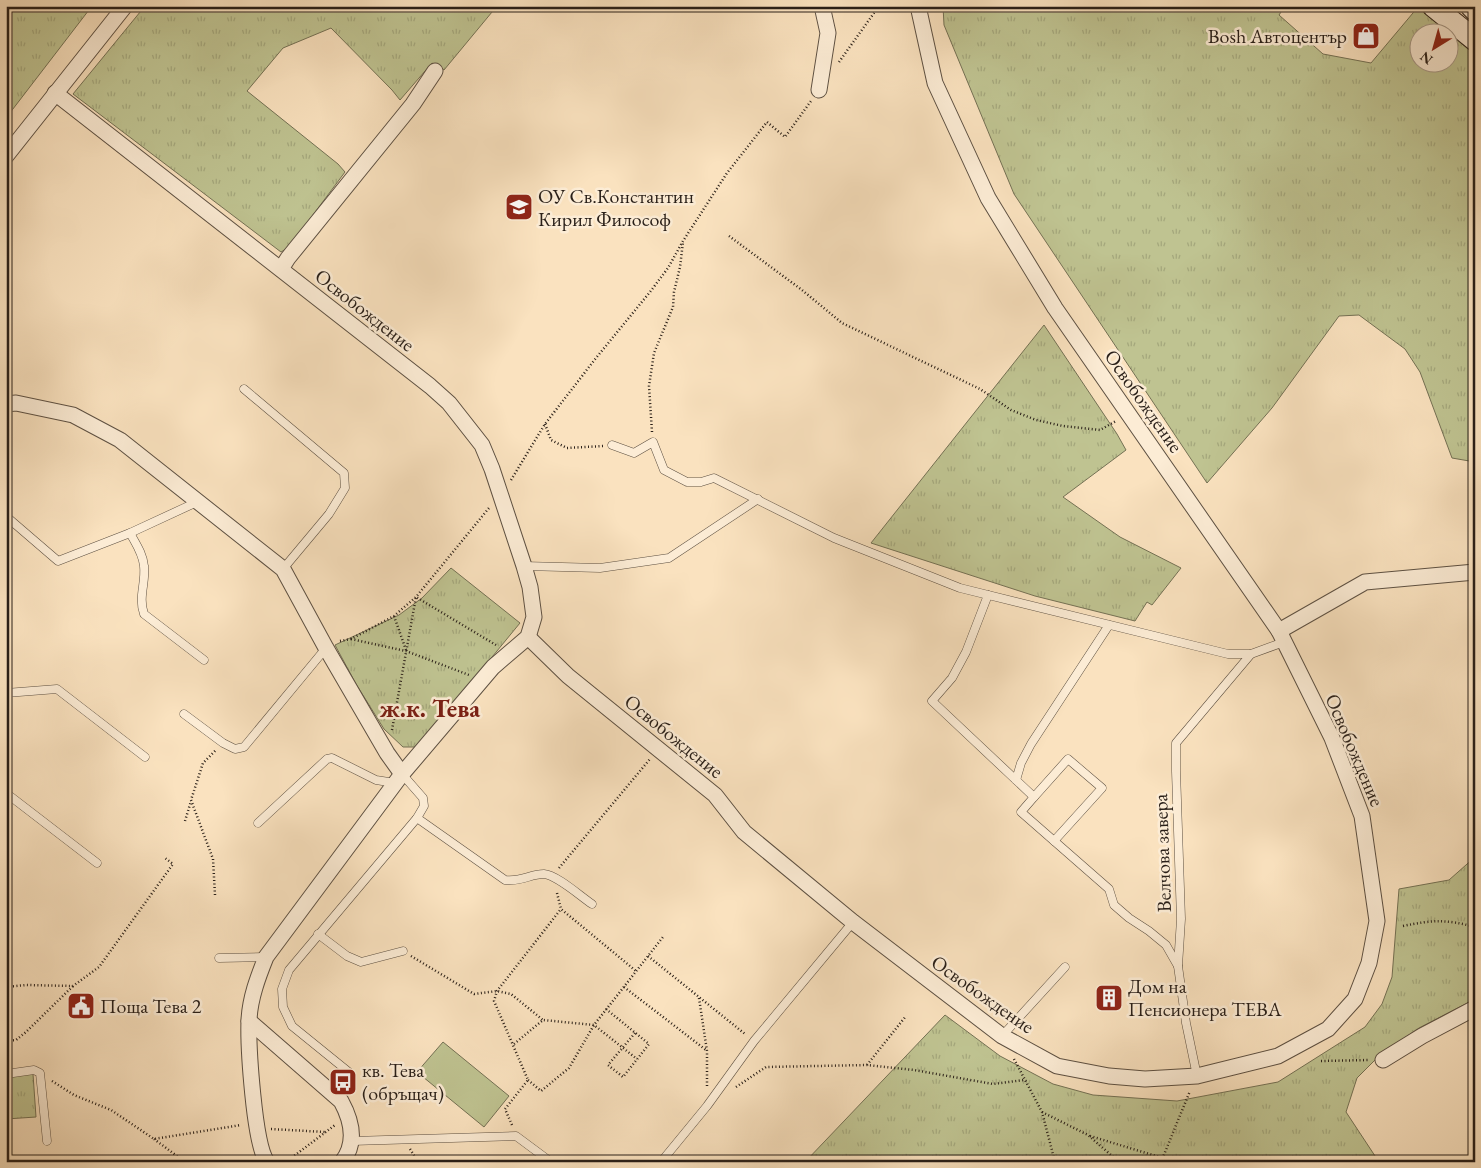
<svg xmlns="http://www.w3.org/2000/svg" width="1481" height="1168" viewBox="0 0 1481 1168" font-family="'EB Garamond',serif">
	<defs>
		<pattern id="grass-tufts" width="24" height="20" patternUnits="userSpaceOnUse" patternTransform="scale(1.25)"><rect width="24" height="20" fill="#bfc391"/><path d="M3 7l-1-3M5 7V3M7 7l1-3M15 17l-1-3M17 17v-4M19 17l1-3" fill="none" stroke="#a4a77c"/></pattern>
	</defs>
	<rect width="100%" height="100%" fill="#fae2bf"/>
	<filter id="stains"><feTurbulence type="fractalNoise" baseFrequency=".004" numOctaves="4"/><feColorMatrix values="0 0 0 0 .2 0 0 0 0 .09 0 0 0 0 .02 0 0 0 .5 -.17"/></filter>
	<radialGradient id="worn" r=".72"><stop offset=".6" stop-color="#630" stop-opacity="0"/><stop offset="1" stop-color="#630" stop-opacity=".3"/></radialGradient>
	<g fill="url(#grass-tufts)" stroke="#747154">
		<path d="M6,6H92L6,118Z"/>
		<path d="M145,6H497L444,70L432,63L400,100L392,90L331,28L283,48L247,91L338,164L345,172L289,247L281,252L73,94Z"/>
		<path d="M943,6H1285L1279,15L1323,54L1371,63L1418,7L1448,32H1418V62H1448L1449,33L1475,55V462L1452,458L1420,372L1405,349L1359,315L1339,316L1272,408L1207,483L1014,194L944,25Z"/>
		<path d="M1044,325L1117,434L1126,450L1063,497L1120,537L1181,568L1152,605L1147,602L1135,621L1035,596L871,543Z"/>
		<path d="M451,568L520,623L418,747H403L384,729L356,684L335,645L399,615L422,598Z"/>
		<path d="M1475,857V999L1419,1028L1381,1054L1357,1078L1346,1112L1379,1162H805L945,1015L1000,1056L1053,1084L1093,1095L1177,1101L1278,1082L1365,1027L1382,1004L1392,977L1399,889L1449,880Z"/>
		<path d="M33,1074L36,1117L6,1119V1076Z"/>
	</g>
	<path fill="#bfc391" stroke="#747154" d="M443,1042L509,1096L484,1127L417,1072Z"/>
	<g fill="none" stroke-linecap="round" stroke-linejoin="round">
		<defs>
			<g id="lane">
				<path d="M244,389L344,473L345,488L329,514L283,569"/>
				<path d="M612,445L634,453L653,442L664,470L687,482H701L714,478L834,538L960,588L1228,654H1251L1284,642"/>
				<path d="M8,518L58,561L130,533L197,502"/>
				<path d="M130,533C136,544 143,554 144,566C146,583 138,597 144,614L204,660"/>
				<path d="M524,566L600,568L669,558L758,499"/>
				<path d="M988,595L966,652L952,678L932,701L1034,797L1021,812L1109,889L1114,905L1129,918L1149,931L1166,945L1178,966"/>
				<path d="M6,693L57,689L145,757"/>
				<path d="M184,714L223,743L235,749L244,747L326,648"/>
				<path d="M1016,780L1021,763L1031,744L1109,625"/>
				<path d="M6,793L97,863"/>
				<path d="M1034,797L1068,759L1102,788L1054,841"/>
				<path d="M417,818L505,880C522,882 530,874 544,874C557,875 580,896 592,904"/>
				<path d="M258,823L327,759L332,758L376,780L395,783"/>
				<path d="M318,934L347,956L361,962L403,951"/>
				<path d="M219,958L266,957"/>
				<path d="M1002,1036L1065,967"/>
				<path d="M350,1073L292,1026L283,1007L282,989L289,970L417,818L424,806L423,798L402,774"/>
				<path d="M6,1074L34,1070L40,1073L47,1141"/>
				<path d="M1197,1076L1186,1023L1178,966L1181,919L1176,771V743L1251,654"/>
				<path d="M352,1141L516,1136L551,1162"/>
				<path d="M661,1162L707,1106L754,1041L853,922"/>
			</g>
			<g id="street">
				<path d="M819,90L828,33L822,6"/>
				<path d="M55,93L430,386L449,403L482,445L492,469L524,566L530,587L534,617L528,637L493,667L402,774L266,957C258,977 250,998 249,1020C248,1046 254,1144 267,1162"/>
				<path d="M6,156L125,6"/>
				<path d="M281,269L288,258L413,104L435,71"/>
				<path d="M6,404L16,403L73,415L120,440L283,569L326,648L387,753L402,774"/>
				<path d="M1279,631L1365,582L1475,572"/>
				<path d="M528,637L568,676L715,795L744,832L853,922L1002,1036L1057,1066L1109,1076L1145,1079L1197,1076L1278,1056L1328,1029L1355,999L1369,963L1377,921L1362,816L1332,738L1279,631L1055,308L988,198L935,83L918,6"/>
				<path d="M249,1021L341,1101C352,1121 357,1143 342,1162"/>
				<path d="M1383,1060L1422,1036L1475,1008"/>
			</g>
			<g id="secondary">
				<path d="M1433,6L1475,40"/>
				<path d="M1471,6L1475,10"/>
			</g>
		</defs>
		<use href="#lane" stroke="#5d5042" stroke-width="9"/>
		<use href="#street" stroke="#5d5042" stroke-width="17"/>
		<use href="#secondary" stroke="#291f18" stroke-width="23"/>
		<g stroke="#291f18" stroke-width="2.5" stroke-dasharray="1 2.5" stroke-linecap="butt">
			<path d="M839,62L879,6"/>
			<path d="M729,236L802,290L842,323L980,389L1011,410L1036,420L1063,426L1100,430L1116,421"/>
			<path d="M545,424L551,440L567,448L603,446"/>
			<path d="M652,432L649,386L654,353L673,307L674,292L680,267L683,242"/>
			<path d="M511,480L545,424L596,358L650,292L668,268L683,241L727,173L767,122L785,137L811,101"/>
			<path d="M394,616L406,650"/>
			<path d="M351,639L406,651L469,675"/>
			<path d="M340,641L351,639L394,616L416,597L489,508"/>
			<path d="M392,730L416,597L496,645"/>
			<path d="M185,821L191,801"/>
			<path d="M559,868L650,759"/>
			<path d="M557,893L561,909L636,971"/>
			<path d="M215,895L213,859L191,800L203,763L216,750"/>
			<path d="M1403,926C1433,920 1445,919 1475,927"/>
			<path d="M411,956L474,994L497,991L511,994L543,1020"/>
			<path d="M648,956L745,1034"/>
			<path d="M6,987L26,985L73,986L99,967L173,864L165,858"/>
			<path d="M624,987L706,1050"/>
			<path d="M699,998L707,1051V1087"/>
			<path d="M606,1009L649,1044L623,1077L608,1065L635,1033"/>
			<path d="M6,1041L16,1040L26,1032L73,986"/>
			<path d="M514,1044L543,1020L594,1025L637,1059"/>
			<path d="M1014,1059L1042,1112L1055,1162"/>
			<path d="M1321,1061L1369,1060"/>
			<path d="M867,1065L906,1016"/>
			<path d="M528,1080L541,1091L569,1068L594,1025L663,937"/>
			<path d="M52,1081L74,1095L111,1110L154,1139L241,1125"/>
			<path d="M736,1087L766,1067L867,1065L914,1070L993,1084L1024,1080"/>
			<path d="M1042,1112L1088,1135L1119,1162"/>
			<path d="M512,1125L505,1109L528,1080L494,1001L497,991L561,909"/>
			<path d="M271,1129L325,1132"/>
			<path d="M1090,1136L1176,1162"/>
			<path d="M154,1139L185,1162"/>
			<path d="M410,1149L418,1162"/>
			<path d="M286,1162L335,1125"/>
			<path d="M1161,1162L1190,1091"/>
		</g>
		<use href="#lane" stroke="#fcecd5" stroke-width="8"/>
		<use href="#street" stroke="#fcecd5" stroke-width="15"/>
		<use href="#secondary" stroke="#fcecd5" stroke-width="21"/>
	</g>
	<defs>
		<symbol id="shop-square" viewBox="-11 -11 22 22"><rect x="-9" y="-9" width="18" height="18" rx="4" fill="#8f2418" stroke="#fcecd5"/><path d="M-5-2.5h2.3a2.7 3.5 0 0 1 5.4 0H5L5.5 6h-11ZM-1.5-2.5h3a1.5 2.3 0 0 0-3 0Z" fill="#fff"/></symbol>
		<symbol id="school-square" viewBox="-11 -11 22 22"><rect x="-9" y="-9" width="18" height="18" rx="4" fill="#8f2418" stroke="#fcecd5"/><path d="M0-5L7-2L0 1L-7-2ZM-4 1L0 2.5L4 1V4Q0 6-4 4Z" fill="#fff"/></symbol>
		<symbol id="building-square" viewBox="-11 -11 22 22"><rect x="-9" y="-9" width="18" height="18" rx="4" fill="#8f2418" stroke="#fcecd5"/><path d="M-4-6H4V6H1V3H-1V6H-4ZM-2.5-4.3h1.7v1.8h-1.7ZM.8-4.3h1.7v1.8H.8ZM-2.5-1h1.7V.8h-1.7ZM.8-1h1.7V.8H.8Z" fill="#fff"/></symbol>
		<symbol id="civic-square" viewBox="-11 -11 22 22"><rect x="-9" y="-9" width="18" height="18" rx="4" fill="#8f2418" stroke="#fcecd5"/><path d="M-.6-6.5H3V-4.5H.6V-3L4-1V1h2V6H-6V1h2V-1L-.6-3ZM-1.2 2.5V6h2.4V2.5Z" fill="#fff"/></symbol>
		<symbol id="bus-square" viewBox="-11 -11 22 22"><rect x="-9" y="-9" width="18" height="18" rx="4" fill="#8f2418" stroke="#fcecd5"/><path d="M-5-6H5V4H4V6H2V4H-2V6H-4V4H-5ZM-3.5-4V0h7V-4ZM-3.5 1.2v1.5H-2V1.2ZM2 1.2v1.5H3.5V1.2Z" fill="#fff"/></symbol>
	</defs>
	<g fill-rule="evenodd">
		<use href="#shop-square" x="1350" y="20" width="32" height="32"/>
		<use href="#school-square" x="503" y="191" width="32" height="32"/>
		<use href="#building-square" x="1093" y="982" width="32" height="32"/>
		<use href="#civic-square" x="65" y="990" width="32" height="32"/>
		<use href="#bus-square" x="327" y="1066" width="32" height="32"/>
	</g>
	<g text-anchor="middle" stroke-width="5" stroke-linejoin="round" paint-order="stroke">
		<g font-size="20" fill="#291f18" stroke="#fcecd5" text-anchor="start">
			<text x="1347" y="43" text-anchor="end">Bosh Автоцентър</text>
			<text x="538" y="203">ОУ Св.Константин<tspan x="538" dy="23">Кирил Философ</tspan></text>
			<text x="1128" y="993">Дом на<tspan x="1128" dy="23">Пенсионера ТЕВА</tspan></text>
			<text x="100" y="1013">Поща Тева 2</text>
			<text x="362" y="1077">кв. Тева<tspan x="362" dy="23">(обръщач)</tspan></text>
		</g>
		<g font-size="20" fill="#291f18" stroke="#fcecd5">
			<text transform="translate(365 310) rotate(38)" y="7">Освобождение</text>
			<text transform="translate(1144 401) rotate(55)" y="7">Освобождение</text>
			<text transform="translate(674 736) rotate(39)" y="7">Освобождение</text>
			<text transform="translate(1355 750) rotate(67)" y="7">Освобождение</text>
			<text transform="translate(1162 853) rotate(-92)" y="7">Велчова завера</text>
			<text transform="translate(983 994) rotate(35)" y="7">Освобождение</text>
		</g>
		<g font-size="25" font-weight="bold" fill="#7a1f14" stroke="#fcecd5">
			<text x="430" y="717">ж.к. Тева</text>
		</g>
	</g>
	<rect width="1481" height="1168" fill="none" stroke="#fae2bf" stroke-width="25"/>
	<rect x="8" y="8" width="1466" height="1153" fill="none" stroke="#291f18" stroke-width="2.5"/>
	<rect x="12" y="12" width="1456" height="1143" fill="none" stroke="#291f18"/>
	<g transform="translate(1434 48) rotate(217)"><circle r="24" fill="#fcecd5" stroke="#a89a89"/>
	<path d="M0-4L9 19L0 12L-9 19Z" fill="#8f2418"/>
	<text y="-8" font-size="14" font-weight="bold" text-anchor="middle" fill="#291f18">N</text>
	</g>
	<rect width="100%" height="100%" filter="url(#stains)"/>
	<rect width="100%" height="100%" fill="url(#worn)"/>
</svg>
